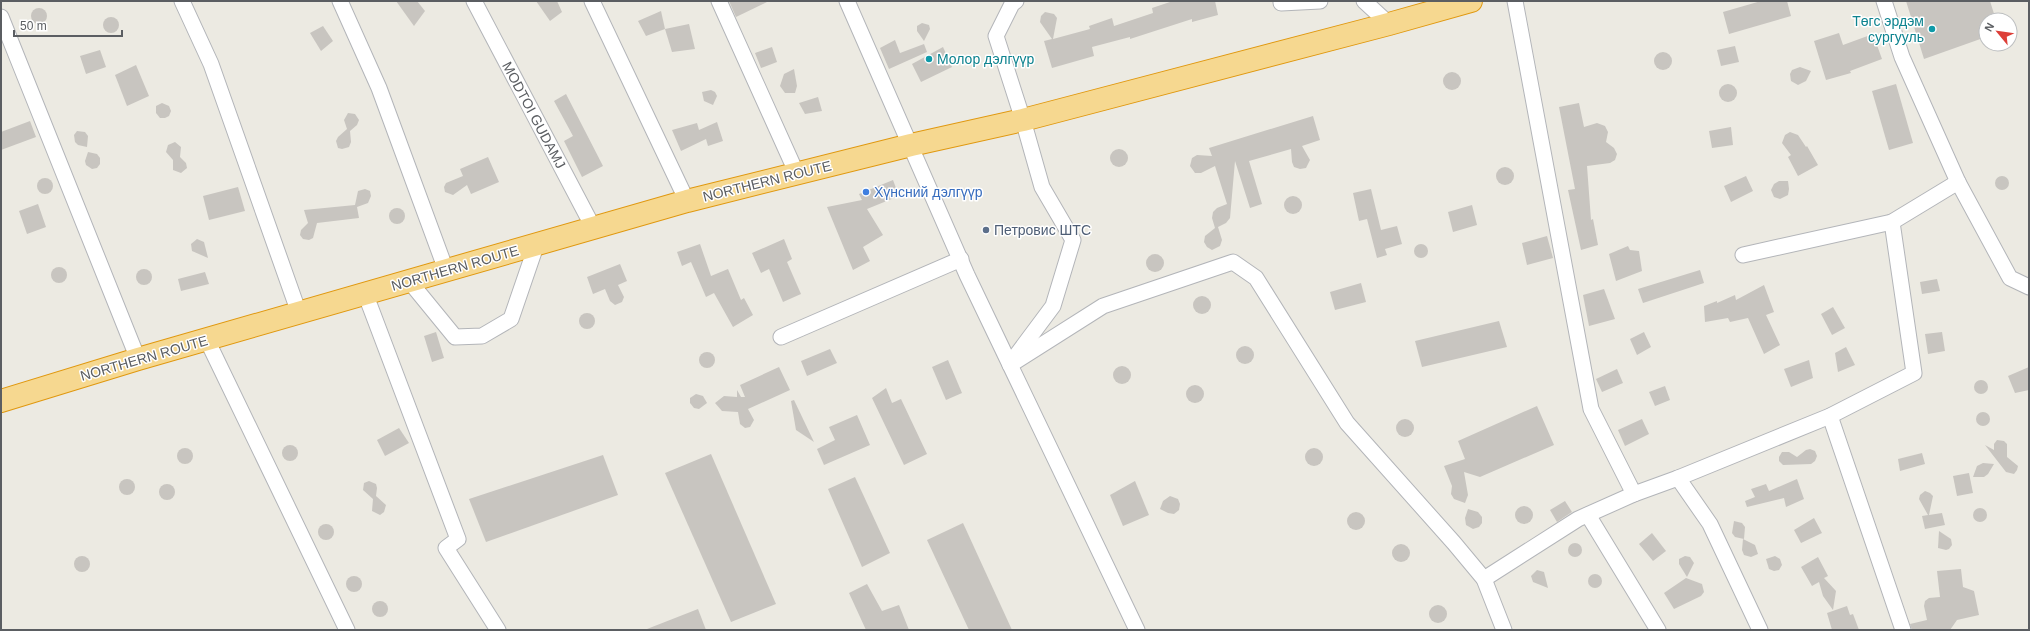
<svg xmlns="http://www.w3.org/2000/svg" width="2030" height="631" viewBox="0 0 2030 631" font-family="Helvetica,sans-serif">
	<rect width="100%" height="100%" fill="#eceae2"/>
	<g fill="#c8c5c0">
		<path d="M396,1H417L425,11L414,26Z"/>
		<path d="M536,1H557L562,12L550,21Z"/>
		<path d="M729,1H769L736,17Z"/>
		<path d="M1173,1H1215L1218,15L1192,22V19L1130,39V37L1092,47L1094,56L1052,68L1044,41L1052,39L1040,22L1041,16L1045,12L1054,14L1057,18L1053,39L1090,29L1089,26L1112,18L1114,26L1153,13L1152,8Z"/>
		<path d="M1761,1H1787L1791,16L1729,34L1723,12Z"/>
		<path d="M1906,1H1990L1996,20H1986V37L1924,59Z"/>
		<circle cx="39" cy="16" r="8"/>
		<path d="M661,11L665,29L646,36L638,21Z"/>
		<circle cx="111" cy="25" r="8"/>
		<path d="M922,23L929,25L930,29L924,41L917,31V26Z"/>
		<path d="M689,24L695,49L672,52L665,29Z"/>
		<path d="M323,26L333,41L321,51L310,33Z"/>
		<path d="M1839,33L1843,45L1873,34L1882,59L1850,71L1851,73L1826,80L1814,41Z"/>
		<path d="M895,40L900,53L924,44L927,52L889,69L880,48Z"/>
		<path d="M1735,46L1739,62L1721,66L1717,50Z"/>
		<path d="M772,47L777,62L761,68L755,53Z"/>
		<path d="M943,47L952,67L921,82L912,64Z"/>
		<path d="M100,50L106,67L86,74L80,56Z"/>
		<circle cx="1663" cy="61" r="9"/>
		<path d="M136,65L149,96L127,106L115,75Z"/>
		<path d="M1800,67L1811,71L1806,81L1798,85L1791,81L1790,74L1792,70Z"/>
		<path d="M794,69L797,86L795,93H785L780,86L784,74Z"/>
		<circle cx="1452" cy="81" r="9"/>
		<circle cx="1728" cy="93" r="9"/>
		<path d="M1896,84L1913,143L1889,150L1872,91Z"/>
		<path d="M711,90L715,92L717,96L713,105L704,101L702,92Z"/>
		<path d="M566,94L603,166L582,177L564,141L573,136L554,101Z"/>
		<path d="M818,97L822,111L805,114L799,103Z"/>
		<path d="M162,103L169,106L171,111L169,116L165,118H160L156,113V106Z"/>
		<path d="M1579,103L1584,127L1597,123L1605,126L1608,132L1606,142L1614,148L1617,154L1615,160L1610,163L1587,166L1591,220L1593,219L1598,245L1581,250L1568,190L1575,189L1559,107Z"/>
		<path d="M348,113L355,114L359,120L357,125L350,131L351,142L349,147L342,149L338,148L336,141L338,137L347,129L344,120Z"/>
		<path d="M1313,116L1320,140L1302,146L1310,160L1306,168L1300,169L1294,167L1292,162L1291,149L1249,161L1262,204L1250,208L1235,161L1230,218L1226,223L1218,227L1222,240L1220,246L1212,250L1207,247L1204,242L1205,236L1215,228L1212,218L1213,212L1217,208L1227,204L1215,166L1201,173H1195L1190,166L1192,158L1197,155L1212,156L1209,148Z"/>
		<path d="M30,121L36,137L1,150V132Z"/>
		<path d="M717,122L723,141L708,146L706,139L681,151L672,130L697,123L699,130Z"/>
		<path d="M1731,127L1733,145L1712,148L1709,131Z"/>
		<path d="M77,131L85,132L88,136L87,147L78,145L75,142L74,135Z"/>
		<path d="M1790,132L1798,135L1806,147L1807,146L1818,165L1798,176L1788,157L1791,155L1782,143L1785,135Z"/>
		<path d="M175,142L181,147L180,157L186,163L187,168L181,173L173,170V160L166,152L168,145Z"/>
		<circle cx="1119" cy="158" r="9"/>
		<path d="M88,152L97,154L100,158V164L97,168L92,169L86,165L85,161Z"/>
		<path d="M488,157L499,182L471,194L467,185L453,195L445,192L444,187L446,183L463,176L460,169Z"/>
		<circle cx="1505" cy="176" r="9"/>
		<circle cx="2002" cy="183" r="7"/>
		<path d="M1746,176L1753,191L1731,202L1724,186Z"/>
		<circle cx="45" cy="186" r="8"/>
		<path d="M893,180L899,196L867,209L883,235L863,247L870,261L853,270L827,207L862,200L859,194Z"/>
		<path d="M1788,181L1789,189L1788,195L1780,199L1774,197L1771,190L1774,184L1779,181Z"/>
		<path d="M238,187L245,211L209,220L203,196Z"/>
		<path d="M365,189L370,191L371,196L368,203L357,207L359,218L317,223L313,238L309,240L303,239L300,235L301,230L308,223L304,210L355,205L358,191Z"/>
		<path d="M1371,189L1381,230L1397,226L1402,244L1385,249L1387,255L1377,258L1367,219L1359,221L1353,193Z"/>
		<circle cx="1293" cy="205" r="9"/>
		<path d="M38,204L46,227L27,234L19,211Z"/>
		<path d="M1472,205L1477,225L1453,232L1448,212Z"/>
		<circle cx="397" cy="216" r="8"/>
		<path d="M1547,236L1553,258L1527,265L1522,243Z"/>
		<path d="M197,239L204,242L208,258L192,251L191,244Z"/>
		<path d="M784,239L792,259L787,262L801,294L783,302L769,269L761,273L752,253Z"/>
		<circle cx="1421" cy="251" r="7"/>
		<path d="M700,244L711,276L728,269L741,300L744,298L753,315L733,327L714,293L706,297L691,262L682,266L677,252Z"/>
		<path d="M1628,246L1630,250L1639,251L1642,271L1616,281L1609,254Z"/>
		<circle cx="1155" cy="263" r="9"/>
		<path d="M620,264L627,281L618,285L624,297L622,302L615,305L610,301L605,289L593,294L587,277Z"/>
		<circle cx="59" cy="275" r="8"/>
		<circle cx="144" cy="277" r="8"/>
		<path d="M1700,270L1704,283L1643,303L1638,289Z"/>
		<path d="M205,272L209,284L181,291L178,279Z"/>
		<path d="M1937,279L1940,291L1922,294L1920,282Z"/>
		<path d="M1361,283L1366,302L1335,310L1330,292Z"/>
		<path d="M1764,285L1774,312L1766,315L1780,345L1764,354L1748,318L1730,322L1728,318L1705,322L1704,306L1717,301V303L1735,295L1736,300Z"/>
		<path d="M1604,289L1615,319L1589,326L1583,295Z"/>
		<circle cx="1202" cy="305" r="9"/>
		<path d="M1833,307L1845,328L1832,335L1821,314Z"/>
		<circle cx="587" cy="321" r="8"/>
		<path d="M1499,321L1507,347L1422,367L1415,341Z"/>
		<path d="M436,332L444,358L432,362L424,336Z"/>
		<path d="M1644,332L1651,347L1637,355L1630,339Z"/>
		<path d="M1942,332L1945,351L1928,354L1925,334Z"/>
		<circle cx="1245" cy="355" r="9"/>
		<path d="M1846,347L1855,365L1838,372L1835,353Z"/>
		<path d="M830,349L837,363L807,376L801,361Z"/>
		<circle cx="707" cy="360" r="8"/>
		<path d="M948,360L962,393L946,400L932,367Z"/>
		<path d="M1809,360L1813,378L1791,387L1784,369Z"/>
		<circle cx="1122" cy="375" r="9"/>
		<path d="M779,367L790,390L748,409L754,420L750,427L745,428L740,424L738,412L722,411L715,403L724,396L737,397V390L741,397H745L740,385Z"/>
		<path d="M2029,367V390L2015,393L2008,376Z"/>
		<path d="M1617,369L1623,383L1602,392L1596,379Z"/>
		<circle cx="1981" cy="387" r="7"/>
		<circle cx="1195" cy="394" r="9"/>
		<path d="M1665,386L1670,400L1655,406L1649,392Z"/>
		<path d="M886,388L892,403L901,399L927,454L904,465L872,398Z"/>
		<path d="M696,394L703,396L707,403L699,409L694,408L690,403V398Z"/>
		<path d="M794,400L814,442L796,430L791,401Z"/>
		<path d="M1537,406L1554,445L1480,477L1464,472L1468,495L1465,503L1454,499L1451,494L1452,486L1444,466L1465,459L1458,441Z"/>
		<circle cx="1983" cy="419" r="7"/>
		<path d="M857,415L870,445L824,465L817,449L835,440L829,427Z"/>
		<path d="M1642,419L1649,434L1625,446L1618,430Z"/>
		<circle cx="1405" cy="428" r="9"/>
		<path d="M399,428L409,443L385,456L377,440Z"/>
		<path d="M1997,440L2004,441L2007,444V457L2018,466L2017,470L2014,474L2006,472L1985,445L1994,450V444Z"/>
		<circle cx="290" cy="453" r="8"/>
		<circle cx="1314" cy="457" r="9"/>
		<circle cx="185" cy="456" r="8"/>
		<path d="M1810,449L1815,451L1817,456L1815,461L1811,464L1783,465L1779,461V457L1782,452H1789L1797,457L1806,450Z"/>
		<path d="M1922,453L1925,464L1900,471L1898,459Z"/>
		<path d="M711,454L776,604L731,622L665,473Z"/>
		<path d="M603,455L618,495L486,542L469,499Z"/>
		<path d="M1983,463L1994,464L1988,474L1984,477H1973L1977,466Z"/>
		<path d="M1969,473L1973,493L1957,496L1953,476Z"/>
		<path d="M855,477L890,553L862,567L828,489Z"/>
		<path d="M1797,479L1804,499L1786,507L1784,498L1747,507L1745,501L1755,497L1751,489L1766,484L1769,491Z"/>
		<circle cx="127" cy="487" r="8"/>
		<path d="M369,481L376,484L377,488L376,496L386,505L384,512L380,515L372,511L373,499L363,490L364,483Z"/>
		<path d="M1135,481L1149,515L1123,526L1110,495Z"/>
		<circle cx="167" cy="492" r="8"/>
		<path d="M1925,491L1930,493L1933,496L1929,515L1942,513L1945,525L1925,529L1922,516L1928,515L1919,499L1920,495Z"/>
		<path d="M1170,496L1178,499L1180,504L1179,510L1174,514L1168,513L1160,509L1163,501Z"/>
		<path d="M1565,501L1572,512L1557,522L1550,510Z"/>
		<circle cx="1524" cy="515" r="9"/>
		<circle cx="1980" cy="515" r="7"/>
		<path d="M1468,509L1478,512L1482,517V523L1479,527L1473,529L1466,525L1465,518Z"/>
		<circle cx="1356" cy="521" r="9"/>
		<path d="M1814,518L1822,533L1801,543L1794,530Z"/>
		<path d="M1734,521L1742,523L1745,527L1744,539L1735,537L1732,533Z"/>
		<path d="M963,523L1012,630H969L927,540Z"/>
		<circle cx="326" cy="532" r="8"/>
		<path d="M1939,531L1951,539L1952,545L1949,549L1946,550L1938,548Z"/>
		<path d="M1652,533L1666,551L1653,561L1639,544Z"/>
		<path d="M1743,539L1755,545L1758,554L1751,557L1744,555L1742,550Z"/>
		<circle cx="1575" cy="550" r="7"/>
		<circle cx="1401" cy="553" r="9"/>
		<path d="M1685,556L1690,557L1694,563L1687,577L1679,564V559Z"/>
		<path d="M1775,556L1780,559L1782,565L1779,570L1774,571L1769,569L1766,559Z"/>
		<circle cx="82" cy="564" r="8"/>
		<path d="M1818,557L1828,576L1824,578L1836,591L1833,610L1823,596L1819,582L1812,586L1801,567Z"/>
		<path d="M1961,569L1963,587L1974,591L1979,615L1957,620L1950,630H1912L1910,624L1927,620L1924,606L1925,601L1929,598L1940,597L1937,571Z"/>
		<path d="M1537,570L1544,572L1548,588L1533,582L1531,576Z"/>
		<circle cx="1595" cy="581" r="7"/>
		<circle cx="354" cy="584" r="8"/>
		<path d="M1686,578L1702,584L1704,592L1701,596L1674,609L1664,593Z"/>
		<path d="M867,584L882,611L899,605L909,630H866L849,593Z"/>
		<circle cx="380" cy="609" r="8"/>
		<circle cx="1438" cy="614" r="9"/>
		<path d="M1847,606L1850,615L1853,614L1859,630H1832L1827,613Z"/>
		<path d="M698,609L706,630H648L647,629Z"/>
	</g>
	<g fill="none" stroke-linecap="round" stroke-linejoin="round">
		<defs>
			<g id="minor">
				<path d="M182,1L211,64L299,313"/>
				<path d="M340,1L379,88L446,270"/>
				<path d="M474,1L594,229"/>
				<path d="M592,1L687,201"/>
				<path d="M719,1L797,174"/>
				<path d="M847,1L967,275L1137,630"/>
				<path d="M1281,1V3L1320,1"/>
				<path d="M1364,1L1389,24"/>
				<path d="M1515,1L1591,409L1634,494"/>
				<path d="M1884,1L1902,57L1958,182L2010,278L2029,287"/>
				<path d="M1,17L138,359"/>
				<path d="M1743,255L1892,222L1958,182"/>
				<path d="M410,282L455,337L482,336L511,319L536,246"/>
				<path d="M365,293L458,539L446,548L498,630"/>
				<path d="M781,337L961,259"/>
				<path d="M207,340L347,630"/>
				<path d="M1015,357L1053,306L1073,240L1042,187L1023,120L996,36L1012,4L1016,1"/>
				<path d="M1010,365L1103,306L1233,262L1256,278L1347,423L1454,543L1484,579L1504,630"/>
				<path d="M1830,416L1903,630"/>
				<path d="M1678,478L1710,524L1760,630"/>
				<path d="M1588,515L1658,630"/>
				<path d="M1484,579L1578,519L1634,494L1678,478L1830,416L1914,373L1892,222"/>
			</g>
			<path id="highway" d="M1,401L138,359L687,201L911,145L1023,120L1389,24L1471,1"/>
		</defs>
		<use href="#minor" stroke="#b3b5b9" stroke-width="17"/>
		<use href="#highway" stroke="#e0980f" stroke-width="24"/>
		<use href="#minor" stroke="#fff" stroke-width="15"/>
		<use href="#highway" stroke="#f6d890" stroke-width="22"/>
	</g>
	<g fill="#0f9aa8" stroke="#fff" stroke-width="1.5">
		<circle cx="1932" cy="29" r="4"/>
		<circle cx="929" cy="59" r="4"/>
	</g>
	<circle fill="#3f7fe0" stroke="#fff" stroke-width="1.5" cx="866" cy="192" r="4"/>
	<circle fill="#5c6f8a" stroke="#fff" stroke-width="1.5" cx="986" cy="230" r="4"/>
	<g text-anchor="middle" stroke-width="3" stroke-linejoin="round" paint-order="stroke">
		<g font-size="14" fill="#0d838f" stroke="#fff" text-anchor="end">
			<text x="1924" y="26">Төгс эрдэм<tspan x="1924" dy="16">сургууль</tspan></text>
			<text x="937" y="64" text-anchor="start">Молор дэлгүүр</text>
		</g>
		<g font-size="14" fill="#5b5e62" stroke="#fff">
			<text transform="translate(534 115) rotate(62)" y="5">MODTOI GUDAMJ</text>
			<text transform="translate(767 181) rotate(-14)" y="5">NORTHERN ROUTE</text>
			<text transform="translate(455 268) rotate(-16)" y="5">NORTHERN ROUTE</text>
			<text transform="translate(144 358) rotate(-16)" y="5">NORTHERN ROUTE</text>
		</g>
		<g font-size="14" fill="#366cbe" stroke="#fff" text-anchor="start">
			<text x="874" y="197">Хүнсний дэлгүүр</text>
		</g>
		<g font-size="14" fill="#4e5e75" stroke="#fff" text-anchor="start">
			<text x="994" y="235">Петровис ШТС</text>
		</g>
	</g>
	<rect width="2030" height="631" fill="none" stroke="#5b5e62" stroke-width="4"/>
	<g transform="translate(1998 32) rotate(299)"><circle r="19" fill="#ffffff" stroke="#bdbfc0"/>
	<path d="M0-3L7 15L0 10L-7 15Z" fill="#dd3f38"/>
	<text y="-6" font-size="11" font-weight="bold" text-anchor="middle" fill="#5b5e62">N</text>
	</g>
	<path d="M14 30v6h108v-6" fill="none" stroke="#5b5e62" stroke-width="2"/>
	<text x="20" y="30" font-size="12" fill="#5b5e62" stroke="#ffffff" stroke-width="3" paint-order="stroke">50 m</text>
</svg>
